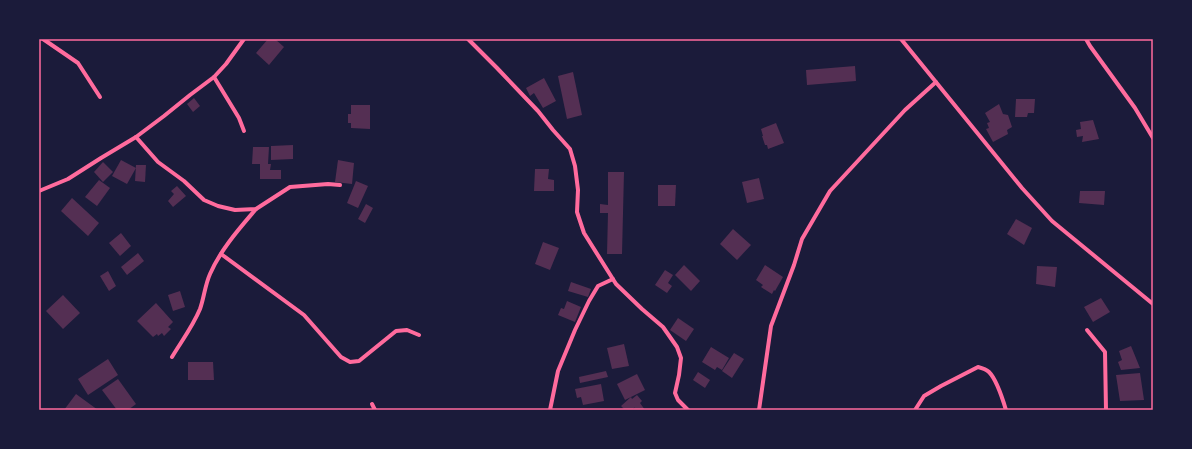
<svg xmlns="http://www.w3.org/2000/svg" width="1192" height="449" viewBox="0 0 1192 449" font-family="'DM Sans',sans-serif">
	<rect width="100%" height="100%" fill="#1b1b3a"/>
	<g fill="#542f53">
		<path d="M268,39H275L284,47L269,65L256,53Z"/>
		<path d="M855,66L856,81L807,85L806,70Z"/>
		<path d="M573,72L582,115L567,119L558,76Z"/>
		<path d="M544,78L556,101L543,108L534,93L530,96L526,88Z"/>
		<path d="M194,98L200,106L193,112L187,104Z"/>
		<path d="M1016,99H1035L1034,113H1028L1027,117H1015Z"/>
		<path d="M999,104L1003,114L1008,115L1012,127L1007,130L1008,134L993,142L986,129L989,128L987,123L990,122L985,113Z"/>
		<path d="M351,105H370V129L351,128V123H348V114H351Z"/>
		<path d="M1093,120L1099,139L1082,142L1083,136L1077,137L1076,130L1081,129L1080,122Z"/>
		<path d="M776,123L784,143L768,149L767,145H765L762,136H763L761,129Z"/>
		<path d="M293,145V159L271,160V146Z"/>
		<path d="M253,147H269L268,164H271L270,170H281V179H260V164H252Z"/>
		<path d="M121,160L136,168L127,184L112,176Z"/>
		<path d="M338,160L354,163L352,184L335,182Z"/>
		<path d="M103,162L113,172L103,182L94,172Z"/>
		<path d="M136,165H146L145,182L135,181Z"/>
		<path d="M535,169H549L548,179L554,180V191H534Z"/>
		<path d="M608,172H624L622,254H607L608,213H600V204L608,205Z"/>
		<path d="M759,178L764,199L747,203L742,182Z"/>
		<path d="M99,180L110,188L97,206L85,197Z"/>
		<path d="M356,181L368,186L358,208L347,203Z"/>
		<path d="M658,185H676L675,206H658Z"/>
		<path d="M177,186L186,196L173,207L168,201L174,194L171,191Z"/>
		<path d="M1080,191H1105L1104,205L1079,203Z"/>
		<path d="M72,198L99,223L88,236L61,211Z"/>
		<path d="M366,204L373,208L365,223L358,219Z"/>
		<path d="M1016,219L1032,228L1024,245L1007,234Z"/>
		<path d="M733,229L751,245L737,260L720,244Z"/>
		<path d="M121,233L131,246L120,256L109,243Z"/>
		<path d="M543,242L559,248L550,270L535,264Z"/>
		<path d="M138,253L144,261L127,275L121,267Z"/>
		<path d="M684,265L700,281L691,291L675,275Z"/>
		<path d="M765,265L783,277L775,291L774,290L772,294L761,287L763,285L756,280Z"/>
		<path d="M1037,266L1057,267L1055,287L1036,284Z"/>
		<path d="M665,270L673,275L668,283L672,286L667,293L655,285Z"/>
		<path d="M108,271L116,286L109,291L100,276Z"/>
		<path d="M571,282L591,289L588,297L568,291Z"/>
		<path d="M180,291L185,307L173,311L168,295Z"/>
		<path d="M63,295L80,313L63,329L46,311Z"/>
		<path d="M1101,298L1110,312L1093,322L1084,307Z"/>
		<path d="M567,301L581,307L575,322L558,315L561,308L564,309Z"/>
		<path d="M156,303L173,322L168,327L171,329L164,336L162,333L158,336L157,334L153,337L137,321Z"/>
		<path d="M678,318L694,329L686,341L670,330Z"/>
		<path d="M624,344L629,366L612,369L607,348Z"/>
		<path d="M1131,346L1140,368L1121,370L1118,362L1122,360L1119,351Z"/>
		<path d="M711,347L729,358L722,370L717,367L715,370L702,362Z"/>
		<path d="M734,353L744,359L732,378L722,371Z"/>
		<path d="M108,359L118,375L88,395L78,379Z"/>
		<path d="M188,362H213L214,380H188Z"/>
		<path d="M606,371L608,377L580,383L579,377Z"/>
		<path d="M698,372L710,380L705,388L693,380Z"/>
		<path d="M1140,373L1144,400L1120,401L1116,375Z"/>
		<path d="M637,374L645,390L625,400L617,384Z"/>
		<path d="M118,379L136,404L128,410H117L102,390Z"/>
		<path d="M601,384L604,401L583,405L581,397L577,398L575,389Z"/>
		<path d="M76,394L98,410H64Z"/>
		<path d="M637,395L642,401L640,403L645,410H633L635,407L632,410H625L621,406L631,397L632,399Z"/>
	</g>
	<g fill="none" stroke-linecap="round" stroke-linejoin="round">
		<g stroke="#ff6b9d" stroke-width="4">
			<path d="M43,39L78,63L100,97"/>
			<path d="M468,39L497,68L538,111L553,130L570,149L575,166L578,190L577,212L584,233L616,284L642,309L663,327L677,347L681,358L679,375L675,393L678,400L688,410"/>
			<path d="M901,39L1022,188L1052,221L1153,304"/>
			<path d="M1086,39L1090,46L1135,108L1153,138"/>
			<path d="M214,77L239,118L244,131"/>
			<path d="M136,137L158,162L184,181L204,200L218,206L235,210L256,209L290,187L328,184L340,185"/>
			<path d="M39,191L68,179L101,158L136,137L164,116L190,95L214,77L226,64L244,39"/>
			<path d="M221,254L304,315L341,357L350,362L359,361L396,331L407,330L419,335"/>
			<path d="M1087,330L1105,352L1106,410"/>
			<path d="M172,357C181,342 193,326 200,309C204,298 205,285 210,274C221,249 239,229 256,209"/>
			<path d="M372,404L375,410"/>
			<path d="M550,410L558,371L575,330L589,301L598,286L613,279"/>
			<path d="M759,410L771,326L794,265L802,239L830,191L905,110L936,82"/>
			<path d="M915,410L924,396L941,386L978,367C982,368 986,369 989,372C996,379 1003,400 1006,410"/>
		</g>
	</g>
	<rect width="1192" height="449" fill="none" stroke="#1b1b3a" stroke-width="80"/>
	<rect x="40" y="40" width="1112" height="369" fill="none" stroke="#ff6b9d" stroke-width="1.5"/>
</svg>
